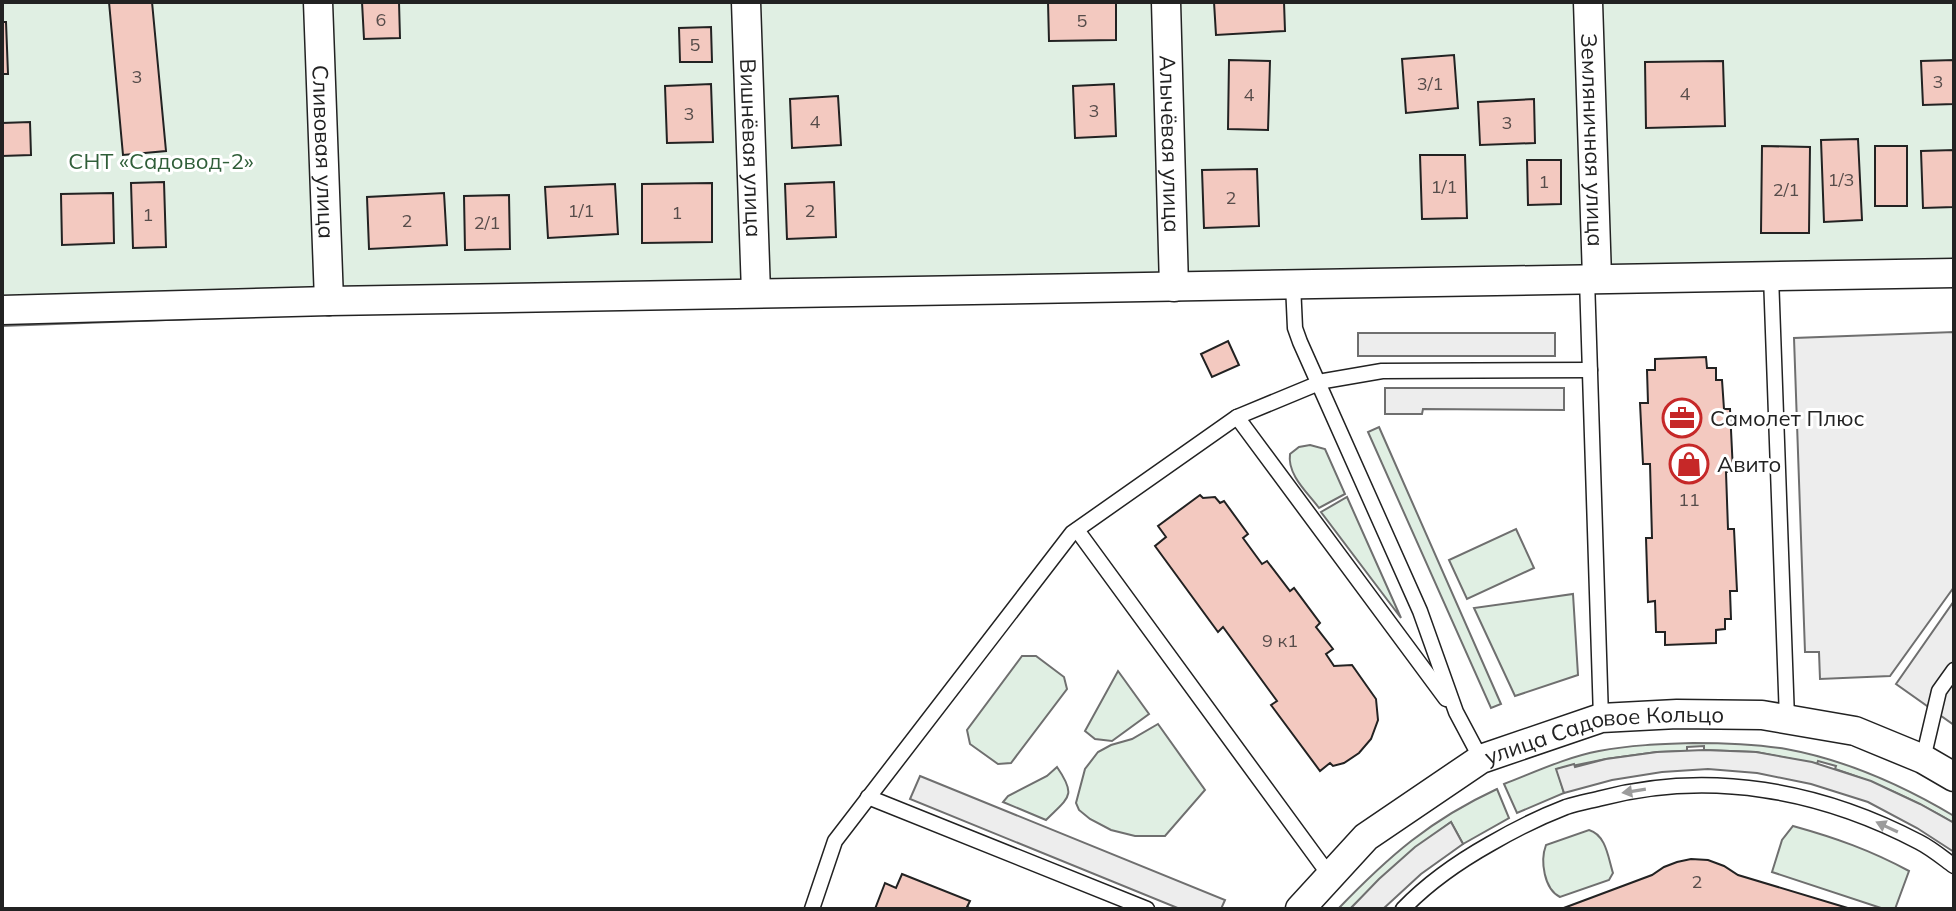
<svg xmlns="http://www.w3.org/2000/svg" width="1956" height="911" viewBox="0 0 1956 911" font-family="Mulish,sans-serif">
	<rect width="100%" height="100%" fill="#fff"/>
	<g fill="#e0efe3" stroke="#6f6f6f" stroke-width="2">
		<path d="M2,2H1954V278L793,297L2,326Z"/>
		<path d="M1379,427L1501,704L1491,708L1368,432Z"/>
		<path d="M1310,445L1325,449L1345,494L1319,508C1308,493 1287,475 1290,454L1299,447Z"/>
		<path d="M1347,497L1401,618L1321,512Z"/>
		<path d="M1516,529L1534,568L1467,599L1449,560Z"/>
		<path d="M1573,594L1578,675L1515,696L1474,608Z"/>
		<path d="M1022,656H1036L1064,677L1067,689L1011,763L998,764L970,744L967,730Z"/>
		<path d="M1118,671L1149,714L1112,741L1095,739L1085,731Z"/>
		<path d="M1158,724L1205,790L1165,836H1135L1111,830L1090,819L1079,810L1076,803L1085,769L1098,752L1111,745L1132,739Z"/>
		<path d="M1693,743C1724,743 1755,744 1786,749C1846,760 1902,785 1954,816V823C1916,801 1878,783 1835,769L1836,766L1818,761L1817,764L1756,752L1704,750V746L1687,747V751L1657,752L1606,759L1557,769L1564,793L1517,813L1504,784C1535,772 1567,757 1599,751C1630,745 1661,744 1693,743Z"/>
		<path d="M1057,767C1077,796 1069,797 1046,820L1003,802L1008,796L1047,776Z"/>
		<path d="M1497,789L1509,818L1463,844L1451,822C1413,849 1382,876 1350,909H1338C1389,856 1430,820 1497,789Z"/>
		<path d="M1793,826C1836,838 1870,850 1909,871L1895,909H1884L1772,872L1782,840Z"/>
		<path d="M1589,830C1606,835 1608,857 1613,873L1609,880L1560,897C1544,889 1540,861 1546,845Z"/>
	</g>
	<g fill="#ededed" stroke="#6f6f6f" stroke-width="2">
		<path d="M1954,332V587L1890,676L1820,679L1819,652H1805L1794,338Z"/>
		<rect x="1358" y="333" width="197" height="23"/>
		<path d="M1385,388H1564V410L1423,409L1422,414H1385Z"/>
		<path d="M1954,601V725L1896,684Z"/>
		<path d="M1704,750L1756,752L1812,762L1871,781L1920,804L1954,823V852L1917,828L1868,802L1811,784L1757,773L1708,769L1662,772L1612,780L1564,793L1556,769L1574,764L1575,767L1606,759L1657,752Z"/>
		<path d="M920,776L1225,900L1221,909H1180L910,799Z"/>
		<path d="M1451,822L1463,844L1421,874L1383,909H1350L1379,879L1415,847Z"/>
	</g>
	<g fill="#f3c9c0" stroke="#222" stroke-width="2">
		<path d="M109,2H152L166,151L123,155Z"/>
		<path d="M362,2H399L400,38L364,39Z"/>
		<path d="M1048,2H1116V40L1049,41Z"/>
		<path d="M1214,2H1284L1285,31L1216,35Z"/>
		<path d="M2,22H6L8,74H2Z"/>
		<path d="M711,27L712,62H680L679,28Z"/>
		<path d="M1454,55L1458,108L1406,113L1402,59Z"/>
		<path d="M1229,60L1270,61L1268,130L1228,129Z"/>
		<path d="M1954,60V104L1923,105L1921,61Z"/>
		<path d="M1723,61L1725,126L1646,128L1645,62Z"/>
		<path d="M711,84L713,142L667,143L665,86Z"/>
		<path d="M1114,84L1116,136L1075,138L1073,86Z"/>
		<path d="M838,96L841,145L792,148L790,99Z"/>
		<path d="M1534,99L1535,143L1480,145L1478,102Z"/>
		<path d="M30,122L31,155L2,156V123Z"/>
		<path d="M1858,139L1862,220L1824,222L1821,140Z"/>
		<path d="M1762,146L1810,147L1809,233H1761Z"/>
		<rect x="1875" y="146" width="32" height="60"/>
		<path d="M1954,150V207L1923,208L1921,151Z"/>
		<path d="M1420,155H1465L1467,218L1422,219Z"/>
		<path d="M1527,160H1561V204L1528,205Z"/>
		<path d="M1257,169L1259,226L1204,228L1202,170Z"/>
		<path d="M164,182L166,247L133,248L131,183Z"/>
		<path d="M834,182L836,237L787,239L785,184Z"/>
		<path d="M712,183V242L642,243V184Z"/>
		<path d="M615,184L618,234L548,238L545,187Z"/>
		<path d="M113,193L114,243L62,245L61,194Z"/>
		<path d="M444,193L447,245L369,249L367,197Z"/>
		<path d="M509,195L510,249L465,250L464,196Z"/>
		<path d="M1228,341L1239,365L1212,377L1201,354Z"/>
		<path d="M1706,357L1707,368H1716V380H1722L1724,409H1730L1733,472H1726L1728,529H1734L1737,591H1730L1731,619H1725V629L1716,630V643L1665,645V632H1656L1655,601L1648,602L1646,538H1652L1650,464H1643L1640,403H1648L1647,370H1655V359Z"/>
		<path d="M1200,495L1203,498L1215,497L1220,503L1224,501L1248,534L1243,538L1262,564L1267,561L1290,591L1294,588L1320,623L1316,627L1333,649L1326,654L1334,666L1352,665L1376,699L1378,720L1371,739L1359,753L1344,763L1333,766L1330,763L1320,771L1271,705L1277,701L1223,627L1218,632L1155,546L1166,537L1158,526Z"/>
		<path d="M1691,859L1708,860L1724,866L1738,875L1851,909H1561L1652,875L1664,867L1677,862Z"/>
		<path d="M902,874L970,901L967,907L972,909H875L885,883L896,888Z"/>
	</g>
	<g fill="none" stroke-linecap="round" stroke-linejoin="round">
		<defs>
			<g id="service">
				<path d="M1771,276L1787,719"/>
				<path d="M1587,279L1601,718"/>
				<path d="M1293,284L1295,328L1300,342L1420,611L1456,712L1481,759"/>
				<path d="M1237,417L1446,699"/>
				<path d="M1077,530L1330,876"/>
				<path d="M1923,759L1939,691L1954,670"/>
				<path d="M868,797L1147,909"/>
				<path d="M812,909L835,841L1072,533L1237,417L1324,381L1382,371L1590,370"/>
				<path d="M1403,909C1428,883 1458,862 1490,844C1514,830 1540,817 1566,807C1578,803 1590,801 1602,798C1710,770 1820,790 1919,842C1931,848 1943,858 1954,866"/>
			</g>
			<g id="minor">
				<path id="s1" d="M318,2L329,301"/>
				<path id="s2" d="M746,2L756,293"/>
				<path id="s3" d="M1166,2L1174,287"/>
				<path id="s4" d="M1588,2L1597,278"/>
				<path d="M2,310L329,301L1954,273"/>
				<path id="s5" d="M1300,909L1366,837L1481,759L1601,718L1677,714L1762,715L1855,731L1923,759L1954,777"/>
			</g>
		</defs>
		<use href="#service" stroke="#222" stroke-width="17"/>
		<use href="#minor" stroke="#222" stroke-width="31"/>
		<use href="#service" stroke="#fff" stroke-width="14"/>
		<use href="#minor" stroke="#fff" stroke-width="28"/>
	</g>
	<defs><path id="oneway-solid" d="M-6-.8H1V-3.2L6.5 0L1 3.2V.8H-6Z" transform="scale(2)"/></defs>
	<g fill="#9c9c9c">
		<use href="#oneway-solid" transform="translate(1634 791) rotate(171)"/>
		<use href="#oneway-solid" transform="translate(1887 827) rotate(-155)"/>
	</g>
	<defs>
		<symbol id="office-ring" viewBox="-11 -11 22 22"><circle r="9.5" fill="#fff" stroke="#c62828" stroke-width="1.5"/><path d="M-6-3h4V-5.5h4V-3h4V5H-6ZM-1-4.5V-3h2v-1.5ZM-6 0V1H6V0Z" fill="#c62828"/></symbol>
		<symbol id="shop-ring" viewBox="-11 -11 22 22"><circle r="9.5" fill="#fff" stroke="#c62828" stroke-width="1.5"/><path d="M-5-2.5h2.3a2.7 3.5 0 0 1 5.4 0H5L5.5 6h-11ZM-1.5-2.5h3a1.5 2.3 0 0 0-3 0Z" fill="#c62828"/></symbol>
	</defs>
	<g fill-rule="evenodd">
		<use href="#office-ring" x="1660" y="396" width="44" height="44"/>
		<use href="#shop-ring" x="1667" y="442" width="44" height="44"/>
	</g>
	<g text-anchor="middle" stroke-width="6" stroke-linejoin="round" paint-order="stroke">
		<g font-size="18" fill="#564c4a">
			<text x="381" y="26">6</text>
			<text x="1082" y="27">5</text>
			<text x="695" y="51">5</text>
			<text x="137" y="83">3</text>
			<text x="1938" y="88">3</text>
			<text x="1430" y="90">3/1</text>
			<text x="1685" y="100">4</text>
			<text x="1249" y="101">4</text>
			<text x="1094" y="117">3</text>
			<text x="689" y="120">3</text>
			<text x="815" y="128">4</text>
			<text x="1507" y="129">3</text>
			<text x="1841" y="186">1/3</text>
			<text x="1544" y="188">1</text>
			<text x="1444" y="193">1/1</text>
			<text x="1786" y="196">2/1</text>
			<text x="1231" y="204">2</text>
			<text x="581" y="217">1/1</text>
			<text x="810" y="217">2</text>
			<text x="677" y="219">1</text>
			<text x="148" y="221">1</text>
			<text x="407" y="227">2</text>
			<text x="487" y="229">2/1</text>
			<text x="1689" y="506">11</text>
			<text x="1280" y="647">9 к1</text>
			<text x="1697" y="888">2</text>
		</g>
		<g font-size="22" fill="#222" stroke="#fff">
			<text dy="8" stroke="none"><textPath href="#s4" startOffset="138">Земляничная улица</textPath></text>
			<text dy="8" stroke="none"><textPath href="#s3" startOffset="142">Алычёвая улица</textPath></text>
			<text dy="8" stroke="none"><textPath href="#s2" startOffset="146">Вишнёвая улица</textPath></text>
			<text dy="8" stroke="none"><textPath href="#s1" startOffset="150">Сливовая улица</textPath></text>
			<text dy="8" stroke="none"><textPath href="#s5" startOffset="364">улица Садовое Кольцо</textPath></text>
		</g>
		<g font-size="22" fill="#2f5e38" stroke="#fff">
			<text x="161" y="169">СНТ «Садовод-2»</text>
		</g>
		<g font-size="22" fill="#222" stroke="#fff" text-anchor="start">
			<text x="1710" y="426">Самолет Плюс</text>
			<text x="1717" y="472">Авито</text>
		</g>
	</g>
	<rect width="1956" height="911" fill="none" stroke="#222222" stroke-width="8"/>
</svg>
